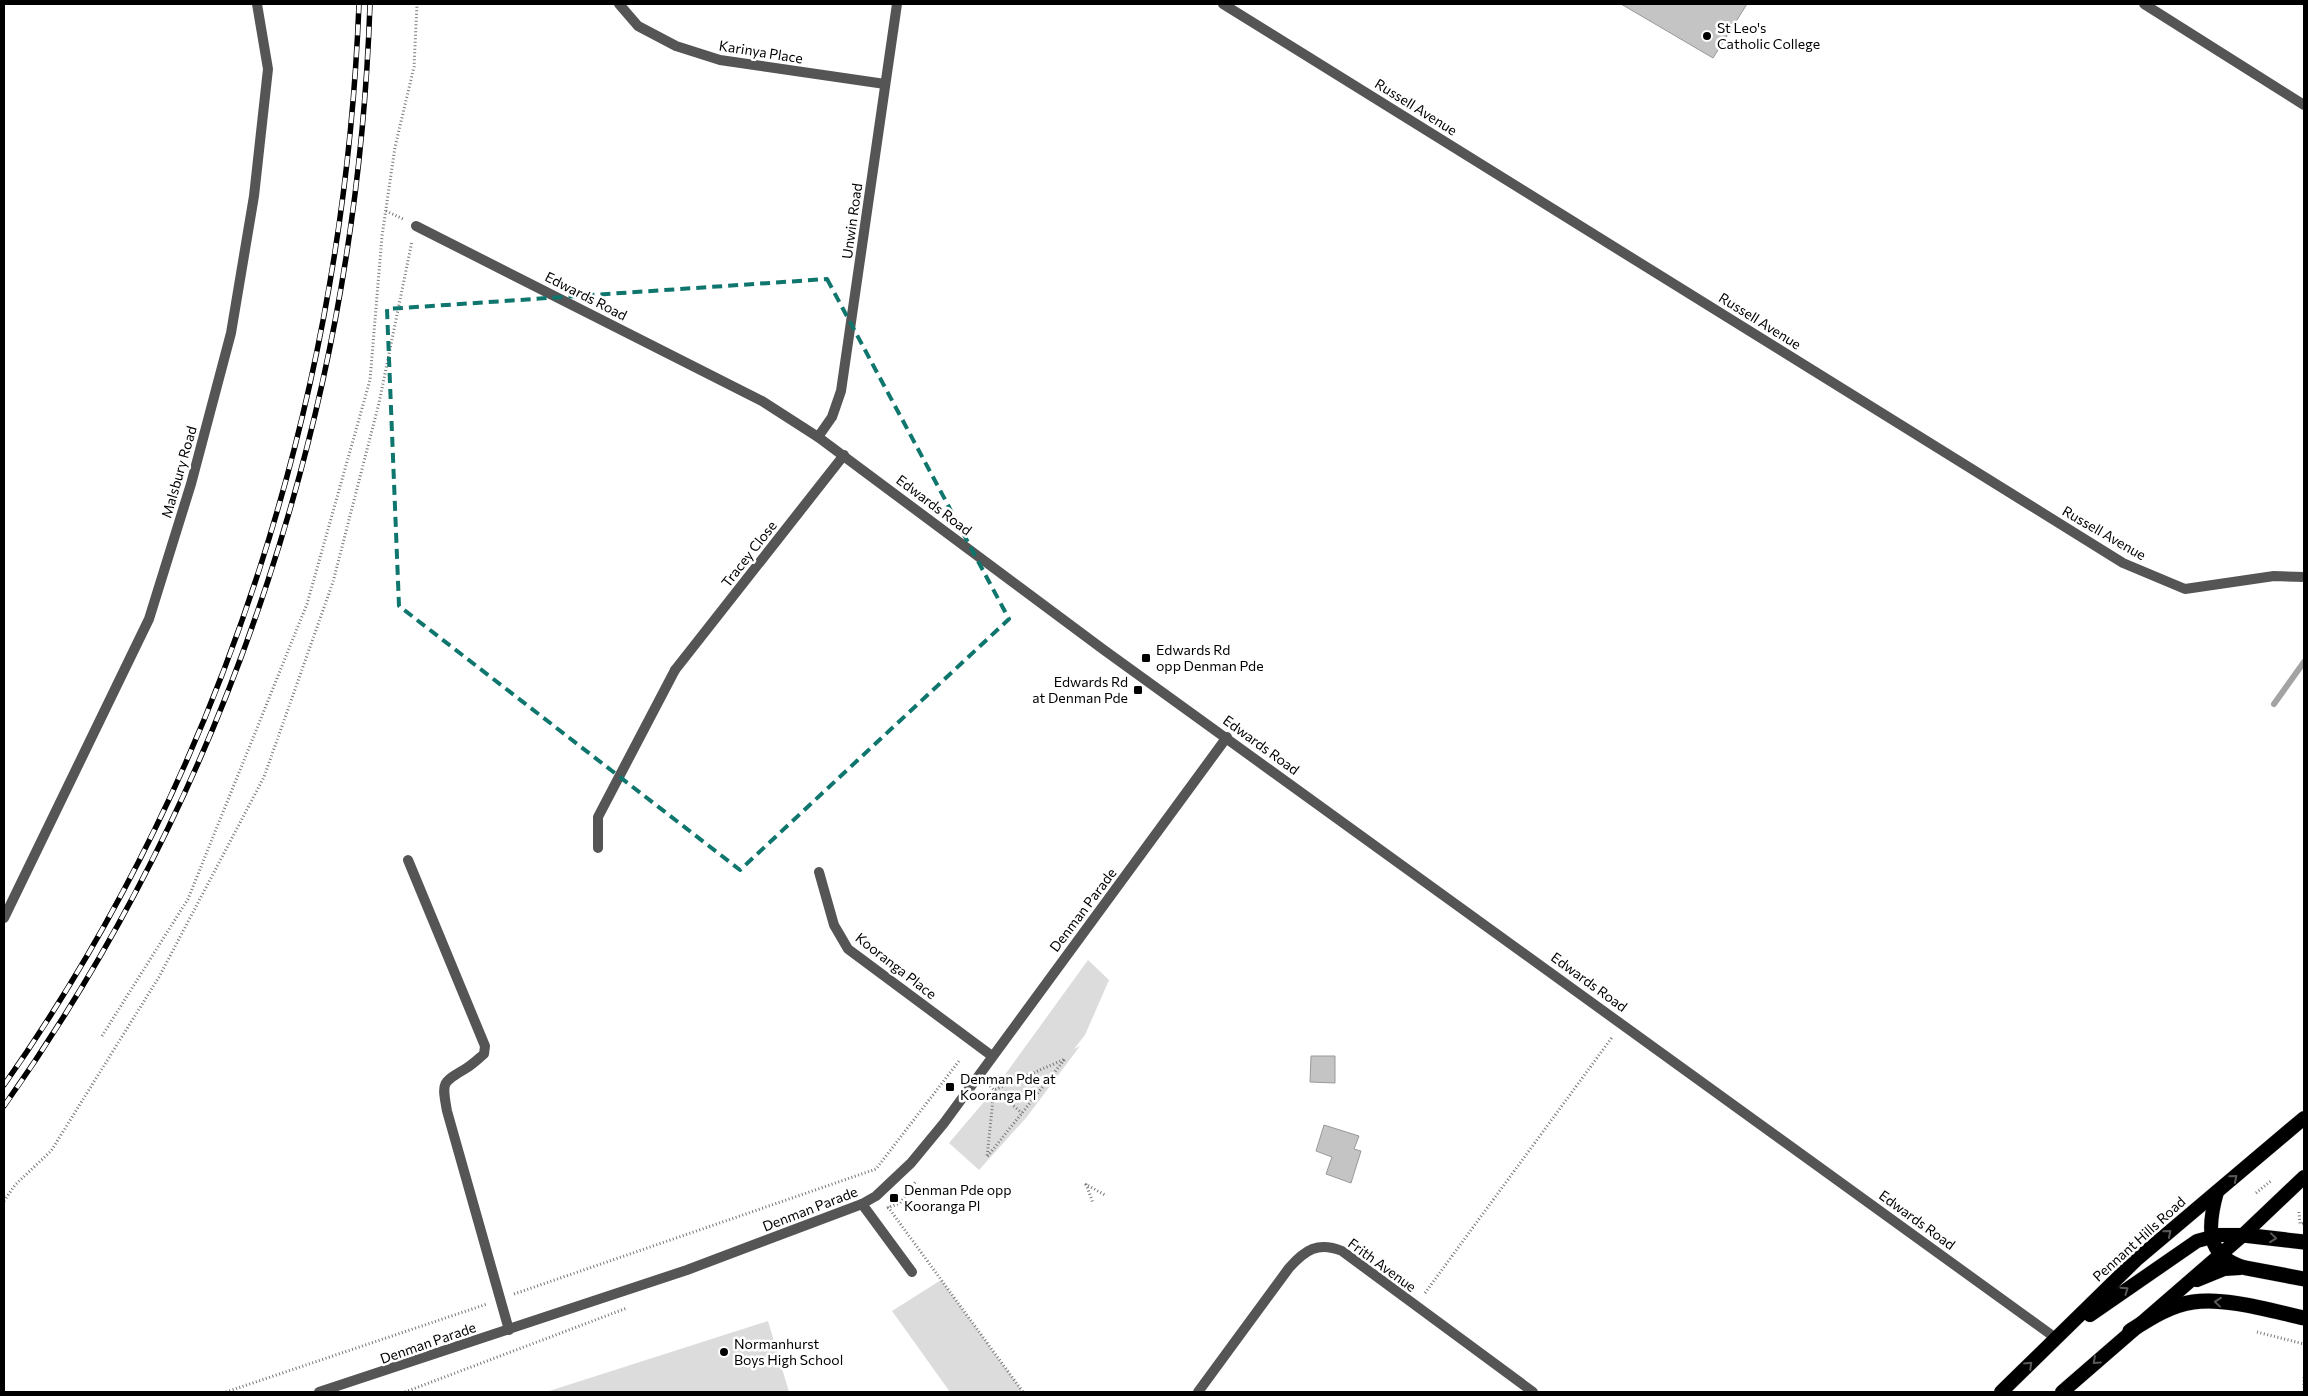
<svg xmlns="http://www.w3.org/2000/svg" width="2308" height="1396" viewBox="0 0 2308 1396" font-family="Commissioner,sans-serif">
	<rect width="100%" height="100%" fill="#fff"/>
	<g fill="#dcdcdc">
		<path d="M1088,960L1109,980L1085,1035L1074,1049L1080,1046L1026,1118L979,1170L949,1143L994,1090Z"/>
		<path d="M941,1280L1023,1392H950L892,1311Z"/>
		<path d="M768,1321L789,1392H546Z"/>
	</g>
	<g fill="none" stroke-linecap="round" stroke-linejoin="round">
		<path stroke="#a3a3a3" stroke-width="6" d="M2274,704L2304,662"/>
	</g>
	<g fill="#c4c4c4" stroke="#999">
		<path d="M1621,4H1747L1713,58Z"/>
		<path d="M1311,1056H1335V1083L1310,1082Z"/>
		<path d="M1324,1125L1359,1136L1354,1149L1361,1151L1351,1183L1326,1174L1332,1157L1316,1151Z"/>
	</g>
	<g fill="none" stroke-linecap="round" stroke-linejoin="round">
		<defs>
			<g id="trunk">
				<path d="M2217,1192C2207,1228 2205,1256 2246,1268"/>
				<path d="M2197,1280L2224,1269L2240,1268"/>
				<path d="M2090,1315L2197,1241L2219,1235H2243"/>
				<path d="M2001,1392L2136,1260L2304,1118"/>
				<path d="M2062,1392L2243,1235L2304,1177"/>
			</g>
			<g id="motorway">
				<path d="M2243,1235L2304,1242"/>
				<path d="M2246,1268L2304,1279"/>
				<path d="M2130,1331C2149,1319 2170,1305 2193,1302C2226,1297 2272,1311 2304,1318"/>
			</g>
		</defs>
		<use href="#trunk" stroke="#dbdbdb" stroke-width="15"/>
		<use href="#motorway" stroke="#dbdbdb" stroke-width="16"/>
		<g stroke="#777" stroke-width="3" stroke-dasharray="1 2.5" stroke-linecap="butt">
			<path d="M386,211L403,219"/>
			<path d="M102,1036L188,899L307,604L370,380L382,236L395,147L414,67L417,4"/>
			<path d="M990,1086L994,1090L1065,1059L987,1157L994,1090L1022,1113"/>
			<path d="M1085,1184L1105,1195"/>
			<path d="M1086,1184L1093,1203"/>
			<path d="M2256,1193L2272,1180"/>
			<path d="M4,1201L15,1185L51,1151L159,977L264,777L333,582L379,403L412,241"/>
			<path d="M888,1207L1023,1392"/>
			<path d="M887,1208L900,1203L916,1181"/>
			<path d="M2299,1212L2300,1224L2303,1223"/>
			<path d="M1425,1293L1613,1036"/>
			<path d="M514,1294L876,1169L959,1061"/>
			<path d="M2257,1332L2304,1344"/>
			<path d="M2304,1377V1388"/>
			<path d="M226,1392L487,1304"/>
			<path d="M405,1392L627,1308"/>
		</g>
		<g stroke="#555" stroke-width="10">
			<path d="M598,848V817L675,670"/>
			<path d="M408,860L485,1046L484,1054C478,1059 472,1065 465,1069C441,1083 442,1083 447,1111L509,1330"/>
		</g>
		<g stroke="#555" stroke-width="10">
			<path d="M619,4L638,26L676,46L720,60L885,84"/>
			<path d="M1223,4L2123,563L2185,589L2274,576L2304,577"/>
			<path d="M2144,4L2304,105"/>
			<path d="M416,226L762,401L818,437L1104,650L2057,1339"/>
			<path d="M818,437L832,417L841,391L897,4"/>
			<path d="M675,670L844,455"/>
			<path d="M819,872L834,925L848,949L992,1056"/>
			<path d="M862,1204L912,1272"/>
			<path d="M319,1392L687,1270L862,1204L876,1196L911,1163L944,1123L1227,737"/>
			<path d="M1198,1392L1289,1268C1305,1250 1318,1241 1342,1251L1533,1392"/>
		</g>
		<path stroke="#555" stroke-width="10" d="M4,918L149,619L191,484L231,333L254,196L268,69L257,4"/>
		<use href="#trunk" stroke="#000" stroke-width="14"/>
		<use href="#motorway" stroke="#000" stroke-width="15"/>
		<defs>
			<g id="rail">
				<path d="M4,1085C226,769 344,388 359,4"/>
				<path d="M4,1106C232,784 357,397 370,4"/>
			</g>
		</defs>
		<use href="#rail" stroke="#000" stroke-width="5.5"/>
		<use href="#rail" stroke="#fff" stroke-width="4" stroke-dasharray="11" stroke-linecap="butt"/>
	</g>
	<defs><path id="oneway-chevron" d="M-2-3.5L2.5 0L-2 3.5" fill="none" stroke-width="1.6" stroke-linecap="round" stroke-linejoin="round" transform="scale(1.25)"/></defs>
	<g stroke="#595959">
		<use href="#oneway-chevron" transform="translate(2234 1178) rotate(-40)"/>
		<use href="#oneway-chevron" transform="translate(2168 1233) rotate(-40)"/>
		<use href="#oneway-chevron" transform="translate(2273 1238) rotate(6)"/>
		<use href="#oneway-chevron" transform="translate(2125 1290) rotate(-35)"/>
		<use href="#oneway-chevron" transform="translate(2218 1302) rotate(-174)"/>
		<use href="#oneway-chevron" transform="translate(2096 1361) rotate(138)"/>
		<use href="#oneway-chevron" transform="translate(2029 1365) rotate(-44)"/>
	</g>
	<path fill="none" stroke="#0f766e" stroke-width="4" stroke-dasharray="10 6" stroke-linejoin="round" d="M827,279L1009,619L740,870L399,606L387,309Z"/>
	<g fill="#000" stroke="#fff" stroke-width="2">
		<circle cx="1707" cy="36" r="5"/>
		<rect x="1141" y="653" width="10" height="10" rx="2.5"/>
		<rect x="1133" y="685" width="10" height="10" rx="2.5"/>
		<rect x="945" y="1082" width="10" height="10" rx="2.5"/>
		<rect x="889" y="1193" width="10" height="10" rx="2.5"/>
		<circle cx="724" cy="1352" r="5"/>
	</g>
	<g text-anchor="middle" stroke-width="5" stroke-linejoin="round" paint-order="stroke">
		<g font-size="14" fill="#000" stroke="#fff" text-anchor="start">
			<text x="1717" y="33">St Leo's<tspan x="1717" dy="16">Catholic College</tspan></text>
			<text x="1156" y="655">Edwards Rd<tspan x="1156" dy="16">opp Denman Pde</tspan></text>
			<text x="1128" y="687" text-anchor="end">Edwards Rd<tspan x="1128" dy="16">at Denman Pde</tspan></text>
			<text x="960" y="1084">Denman Pde at<tspan x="960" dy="16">Kooranga Pl</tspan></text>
			<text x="904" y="1195">Denman Pde opp<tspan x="904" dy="16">Kooranga Pl</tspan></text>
			<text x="734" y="1349">Normanhurst<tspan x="734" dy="16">Boys High School</tspan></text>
		</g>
		<g font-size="14" fill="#000" stroke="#fff">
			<text transform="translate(761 52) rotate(9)" y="5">Karinya Place</text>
			<text transform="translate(1416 107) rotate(32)" y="5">Russell Avenue</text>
			<text transform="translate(852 221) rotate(-82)" y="5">Unwin Road</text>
			<text transform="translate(586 296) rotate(27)" y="5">Edwards Road</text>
			<text transform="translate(1760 321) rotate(32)" y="5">Russell Avenue</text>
			<text transform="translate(179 472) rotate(-74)" y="5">Malsbury Road</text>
			<text transform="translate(934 505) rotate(37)" y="5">Edwards Road</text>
			<text transform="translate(2104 533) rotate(30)" y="5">Russell Avenue</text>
			<text transform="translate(749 554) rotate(-52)" y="5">Tracey Close</text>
			<text transform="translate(1261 745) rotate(36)" y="5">Edwards Road</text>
			<text transform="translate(1083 910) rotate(-53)" y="5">Denman Parade</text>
			<text transform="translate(896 966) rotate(38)" y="5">Kooranga Place</text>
			<text transform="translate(1589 982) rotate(36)" y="5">Edwards Road</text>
			<text transform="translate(810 1209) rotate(-21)" y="5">Denman Parade</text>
			<text transform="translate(1917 1220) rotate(36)" y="5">Edwards Road</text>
			<text transform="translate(2139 1239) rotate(-42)" y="5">Pennant Hills Road</text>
			<text transform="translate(1382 1265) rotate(36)" y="5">Frith Avenue</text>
			<text transform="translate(428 1343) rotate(-19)" y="5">Denman Parade</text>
		</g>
	</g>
	<rect width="2308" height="1396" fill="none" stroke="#000000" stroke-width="10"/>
</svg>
